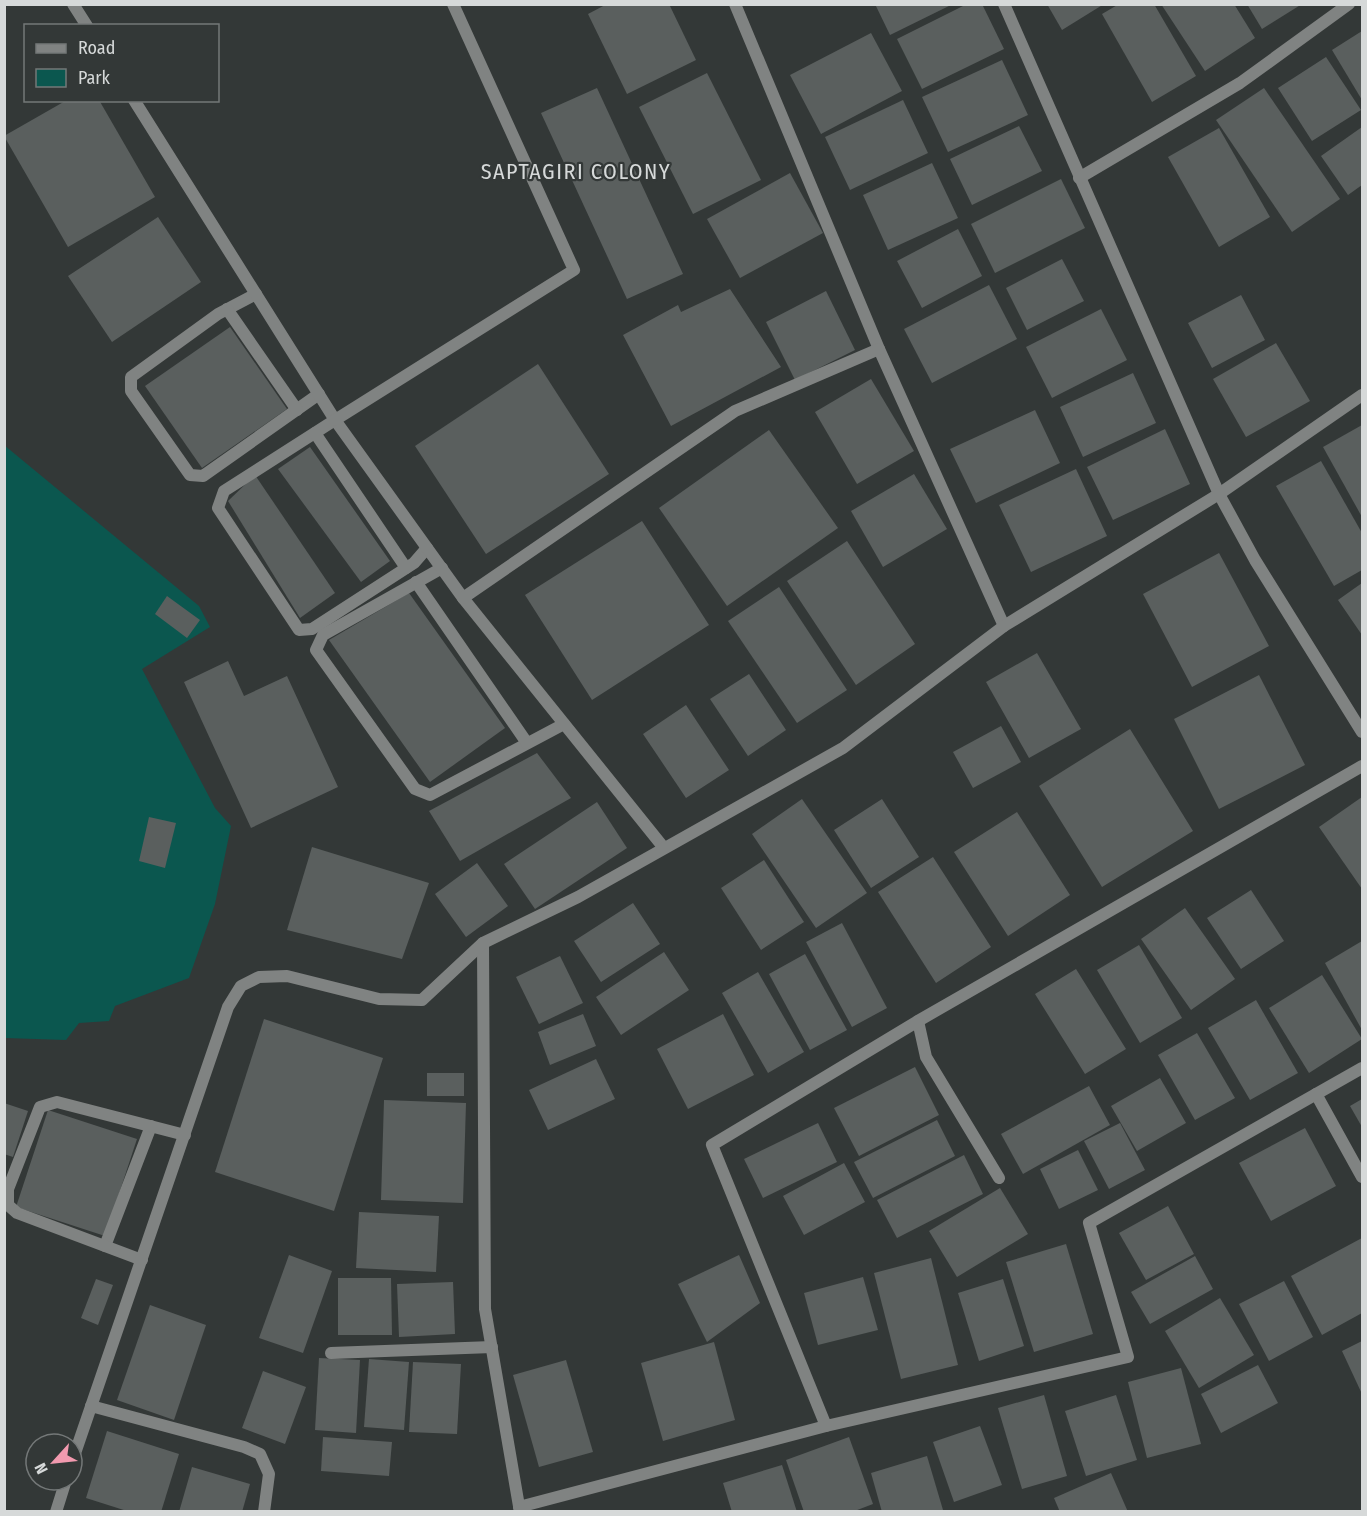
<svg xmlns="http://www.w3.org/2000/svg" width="1367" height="1516" viewBox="0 0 1367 1516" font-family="'Fira Sans Condensed',sans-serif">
	<rect width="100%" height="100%" fill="#333837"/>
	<path fill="#0b574f" d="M4,445L199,606L210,627L142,669L215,808L231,826L215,904L189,978L115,1006L109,1021L79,1023L66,1040L5,1038Z"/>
	<g fill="#5a5f5e">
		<path d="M607,4H669L696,60L627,94L588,14Z"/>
		<path d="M875,4H953L890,35Z"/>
		<path d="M967,4H982L1004,49L922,89L897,39Z"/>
		<path d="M1047,4H1104L1062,30Z"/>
		<path d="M1119,4H1154L1196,76L1152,102L1102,14Z"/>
		<path d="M1161,4H1234L1255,38L1205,71Z"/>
		<path d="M1247,4H1302L1262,29Z"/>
		<path d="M1362,31V100L1332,50Z"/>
		<path d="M871,33L902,91L821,134L790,75Z"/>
		<path d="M1326,57L1361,110L1312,141L1278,88Z"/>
		<path d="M1002,60L1028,115L948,152L922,97Z"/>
		<path d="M707,73L761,180L693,214L639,107Z"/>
		<path d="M597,88L683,274L627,299L541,113Z"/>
		<path d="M1264,88L1340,199L1292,232L1216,120Z"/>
		<path d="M67,100H99L155,197L68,247L4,136Z"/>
		<path d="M903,100L928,153L850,190L825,137Z"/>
		<path d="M1019,126L1042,171L972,205L950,159Z"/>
		<path d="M1362,127V185L1348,195L1321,156Z"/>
		<path d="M1219,128L1270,217L1219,247L1168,157Z"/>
		<path d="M932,163L958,218L888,250L863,195Z"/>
		<path d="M790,173L823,233L740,278L707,219Z"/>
		<path d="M1061,179L1085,228L995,273L971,224Z"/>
		<path d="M158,217L201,282L112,342L68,276Z"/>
		<path d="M958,229L982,276L922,308L897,261Z"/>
		<path d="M1062,259L1084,301L1027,330L1006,288Z"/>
		<path d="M989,285L1017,339L932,383L904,329Z"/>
		<path d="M730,289L781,367L671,426L623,335L678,305L681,312Z"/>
		<path d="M826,291L855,350L795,380L766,322Z"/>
		<path d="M1241,295L1265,340L1212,368L1188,323Z"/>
		<path d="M1101,309L1127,360L1052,398L1026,347Z"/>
		<path d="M230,327L287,409L202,468L145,386Z"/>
		<path d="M1276,343L1310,401L1246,437L1213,379Z"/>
		<path d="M538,364L609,474L486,554L415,446Z"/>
		<path d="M1133,373L1156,423L1083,457L1060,407Z"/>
		<path d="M871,379L914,451L857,484L815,412Z"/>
		<path d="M1035,410L1060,463L976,503L950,449Z"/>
		<path d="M1362,425V517L1323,447Z"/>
		<path d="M1165,429L1190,484L1113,520L1087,467Z"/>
		<path d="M769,430L838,528L727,606L659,508Z"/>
		<path d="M310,447L390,561L361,582L278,469Z"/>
		<path d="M1321,461L1362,533V570L1334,586L1276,486Z"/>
		<path d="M1076,469L1107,536L1031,572L999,505Z"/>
		<path d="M914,474L947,529L883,567L851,511Z"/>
		<path d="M255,475L335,593L300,618L228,501Z"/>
		<path d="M642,521L709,625L592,700L525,595Z"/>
		<path d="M847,541L915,644L856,685L787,581Z"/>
		<path d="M1219,553L1269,646L1192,687L1143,594Z"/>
		<path d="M1362,583V635L1338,600Z"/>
		<path d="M779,587L847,690L797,723L728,621Z"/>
		<path d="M409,593L505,728L430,782L329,640Z"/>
		<path d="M167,596L200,620L187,638L155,614Z"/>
		<path d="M1037,653L1081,729L1029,758L986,682Z"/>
		<path d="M228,661L244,696L287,676L338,787L251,828L184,682Z"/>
		<path d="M749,674L786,730L748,756L710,699Z"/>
		<path d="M1259,675L1305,765L1219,809L1174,719Z"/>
		<path d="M686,705L729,770L686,798L643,734Z"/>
		<path d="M1001,726L1021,762L973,788L953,752Z"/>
		<path d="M1130,729L1193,831L1102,887L1039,786Z"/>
		<path d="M537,753L571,798L460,861L429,811Z"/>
		<path d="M1362,797V889L1319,827Z"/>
		<path d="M802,799L867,893L816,928L752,834Z"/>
		<path d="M882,799L919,857L871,888L834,830Z"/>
		<path d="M597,802L627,848L535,909L504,864Z"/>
		<path d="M1017,812L1070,895L1008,936L954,852Z"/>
		<path d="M149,817L176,823L165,868L139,861Z"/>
		<path d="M312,847L429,883L402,959L287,930Z"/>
		<path d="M933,857L991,947L936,983L878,892Z"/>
		<path d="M764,860L804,922L761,950L721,888Z"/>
		<path d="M477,863L508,906L466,937L435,894Z"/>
		<path d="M1251,890L1284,941L1241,969L1207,918Z"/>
		<path d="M633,903L660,944L601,982L574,941Z"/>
		<path d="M1185,908L1235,979L1191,1010L1141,939Z"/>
		<path d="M842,923L887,1008L852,1027L806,942Z"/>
		<path d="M1362,941V1030L1325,963Z"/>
		<path d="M1139,945L1182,1018L1140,1043L1097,970Z"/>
		<path d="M664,952L689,990L621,1035L596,997Z"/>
		<path d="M805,954L847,1030L810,1050L769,974Z"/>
		<path d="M560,956L583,1003L539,1024L516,977Z"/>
		<path d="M1076,969L1126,1049L1085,1074L1035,994Z"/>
		<path d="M758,972L804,1052L768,1073L722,993Z"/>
		<path d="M1322,975L1362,1039L1309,1073L1269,1008Z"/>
		<path d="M1256,1000L1298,1073L1250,1100L1208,1028Z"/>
		<path d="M583,1014L596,1046L550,1065L538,1032Z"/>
		<path d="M723,1014L754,1075L688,1109L657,1049Z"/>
		<path d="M264,1019L383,1058L334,1211L215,1172Z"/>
		<path d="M1197,1033L1235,1098L1195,1120L1158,1055Z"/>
		<path d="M596,1059L615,1099L548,1130L529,1090Z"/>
		<path d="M915,1067L939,1115L859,1156L834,1108Z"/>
		<rect x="427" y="1073" width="37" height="23"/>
		<path d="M1160,1078L1186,1123L1137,1151L1111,1106Z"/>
		<path d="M1089,1086L1110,1125L1023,1174L1001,1134Z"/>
		<path d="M1362,1099V1127L1350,1106Z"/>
		<path d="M384,1100L466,1103L463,1203L381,1200Z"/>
		<path d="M4,1103L28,1111L13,1157L4,1154Z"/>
		<path d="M48,1110L137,1139L105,1236L16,1207Z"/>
		<path d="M937,1120L955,1156L873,1198L854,1162Z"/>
		<path d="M818,1123L837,1162L763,1198L744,1159Z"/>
		<path d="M1120,1123L1145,1170L1109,1189L1084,1141Z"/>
		<path d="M1305,1128L1336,1186L1271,1221L1239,1163Z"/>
		<path d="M1078,1150L1098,1190L1059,1209L1040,1169Z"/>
		<path d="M964,1155L983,1194L897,1238L877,1200Z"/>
		<path d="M844,1163L865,1202L804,1235L783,1196Z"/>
		<path d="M1000,1188L1028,1234L957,1277L929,1231Z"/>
		<path d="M1168,1206L1194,1254L1146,1280L1119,1233Z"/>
		<path d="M359,1212L439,1216L436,1272L356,1268Z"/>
		<path d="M1362,1238V1313L1322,1335L1291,1276Z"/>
		<path d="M1066,1244L1093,1334L1034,1352L1006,1262Z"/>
		<path d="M289,1255L332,1271L303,1353L259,1338Z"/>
		<path d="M739,1255L760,1303L707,1342L678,1284Z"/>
		<path d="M1195,1256L1213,1289L1150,1324L1131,1292Z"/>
		<path d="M931,1258L958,1365L901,1379L874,1273Z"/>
		<path d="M863,1277L878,1330L818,1345L804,1293Z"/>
		<path d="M338,1278H391L392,1335H338Z"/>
		<path d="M96,1279L113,1285L98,1325L81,1318Z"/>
		<path d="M1003,1279L1024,1346L979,1361L958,1293Z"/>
		<path d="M1284,1281L1313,1337L1269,1361L1239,1304Z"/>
		<path d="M453,1282L455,1334L399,1337L397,1284Z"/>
		<path d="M1220,1298L1254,1355L1199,1388L1165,1331Z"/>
		<path d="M150,1305L206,1325L174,1420L117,1400Z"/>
		<path d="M1362,1341V1394L1342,1351Z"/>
		<path d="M714,1342L735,1420L663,1441L641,1363Z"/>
		<path d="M319,1358L360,1360L356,1433L315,1430Z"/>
		<path d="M369,1359L409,1362L404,1430L364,1427Z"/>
		<path d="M566,1360L593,1452L539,1467L513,1375Z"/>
		<path d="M413,1362L461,1364L457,1434L409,1432Z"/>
		<path d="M1258,1365L1278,1403L1221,1433L1201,1394Z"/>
		<path d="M1181,1368L1201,1444L1147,1458L1128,1382Z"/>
		<path d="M263,1371L306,1387L285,1444L242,1428Z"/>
		<path d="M1044,1395L1067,1476L1022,1489L998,1408Z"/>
		<path d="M1116,1395L1137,1460L1086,1476L1065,1411Z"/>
		<path d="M980,1426L1002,1485L954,1502L933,1442Z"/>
		<path d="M107,1431L179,1454L161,1512H130L86,1498Z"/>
		<path d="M323,1437L392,1442L389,1476L321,1471Z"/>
		<path d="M849,1437L873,1504L852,1512H804L786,1460Z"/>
		<path d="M927,1456L943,1510L882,1512L871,1473Z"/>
		<path d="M782,1465L797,1512H732L723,1483Z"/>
		<path d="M192,1467L250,1484L242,1512H179Z"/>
		<path d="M1111,1473L1128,1512H1060L1054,1498Z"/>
	</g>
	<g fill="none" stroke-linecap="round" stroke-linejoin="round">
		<g stroke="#808382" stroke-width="12">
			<path d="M256,294L218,314L131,377V391L190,475L203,476L319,394"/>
			<path d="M227,309L297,410"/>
			<path d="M335,420L224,491L218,508L299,630L312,629L414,563L427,548"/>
			<path d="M315,433L406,568"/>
			<path d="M442,568L323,635L316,650L415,789L430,795L564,724"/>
			<path d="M416,582L527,743"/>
		</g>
		<g stroke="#808382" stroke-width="12">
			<path d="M73,4L87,26"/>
			<path d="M735,4L879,349L1004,626"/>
			<path d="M1004,4L1219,494L1255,560L1362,732"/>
			<path d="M134,100L335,420L463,598L664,848"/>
			<path d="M1079,178L1240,83L1349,4"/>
			<path d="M335,420L574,270L453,4"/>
			<path d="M463,598L735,411L879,349"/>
			<path d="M483,943L485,1309L520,1512"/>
			<path d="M918,1021L926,1057L999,1178"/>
			<path d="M1316,1094L1362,1177"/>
			<path d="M105,1246L151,1126"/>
			<path d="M142,1260L17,1213L8,1205V1189L40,1107L57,1102L185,1135"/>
			<path d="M331,1353L492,1347"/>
			<path d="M91,1406L244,1447L260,1454L269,1474L264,1512"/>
			<path d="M826,1426L712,1145L918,1021L1362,766"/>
			<path d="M72,1462L228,1007L241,986L259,977L287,976L379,999L422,1000L483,943L578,897L843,748L1004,626L1219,494L1362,395"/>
			<path d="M519,1507L826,1426L1128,1357L1089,1223L1362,1068"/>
			<path d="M56,1512L66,1480"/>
		</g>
	</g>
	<g text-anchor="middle" stroke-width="4.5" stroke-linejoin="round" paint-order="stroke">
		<g font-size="22" letter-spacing="1.5" fill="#d6d9d9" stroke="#333837">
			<text x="576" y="179">SAPTAGIRI COLONY</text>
		</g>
	</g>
	<rect width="1367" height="1516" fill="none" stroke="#d6d9d9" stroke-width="12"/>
	<rect x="24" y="24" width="195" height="78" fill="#333837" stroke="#747878" stroke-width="1.5"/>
	<rect x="36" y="44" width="30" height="9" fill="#808382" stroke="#747878" stroke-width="1.5"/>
	<text x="78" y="54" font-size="18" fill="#d6d9d9">Road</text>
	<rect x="36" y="69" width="30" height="18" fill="#0b574f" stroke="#747878" stroke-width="1.5"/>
	<text x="78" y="84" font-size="18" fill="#d6d9d9">Park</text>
	<g transform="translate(54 1462) rotate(243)"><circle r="28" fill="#333837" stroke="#747878" stroke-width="1.5"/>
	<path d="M0-4.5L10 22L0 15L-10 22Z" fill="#f29aaf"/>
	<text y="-9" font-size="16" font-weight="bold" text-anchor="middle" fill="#d6d9d9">N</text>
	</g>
</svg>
